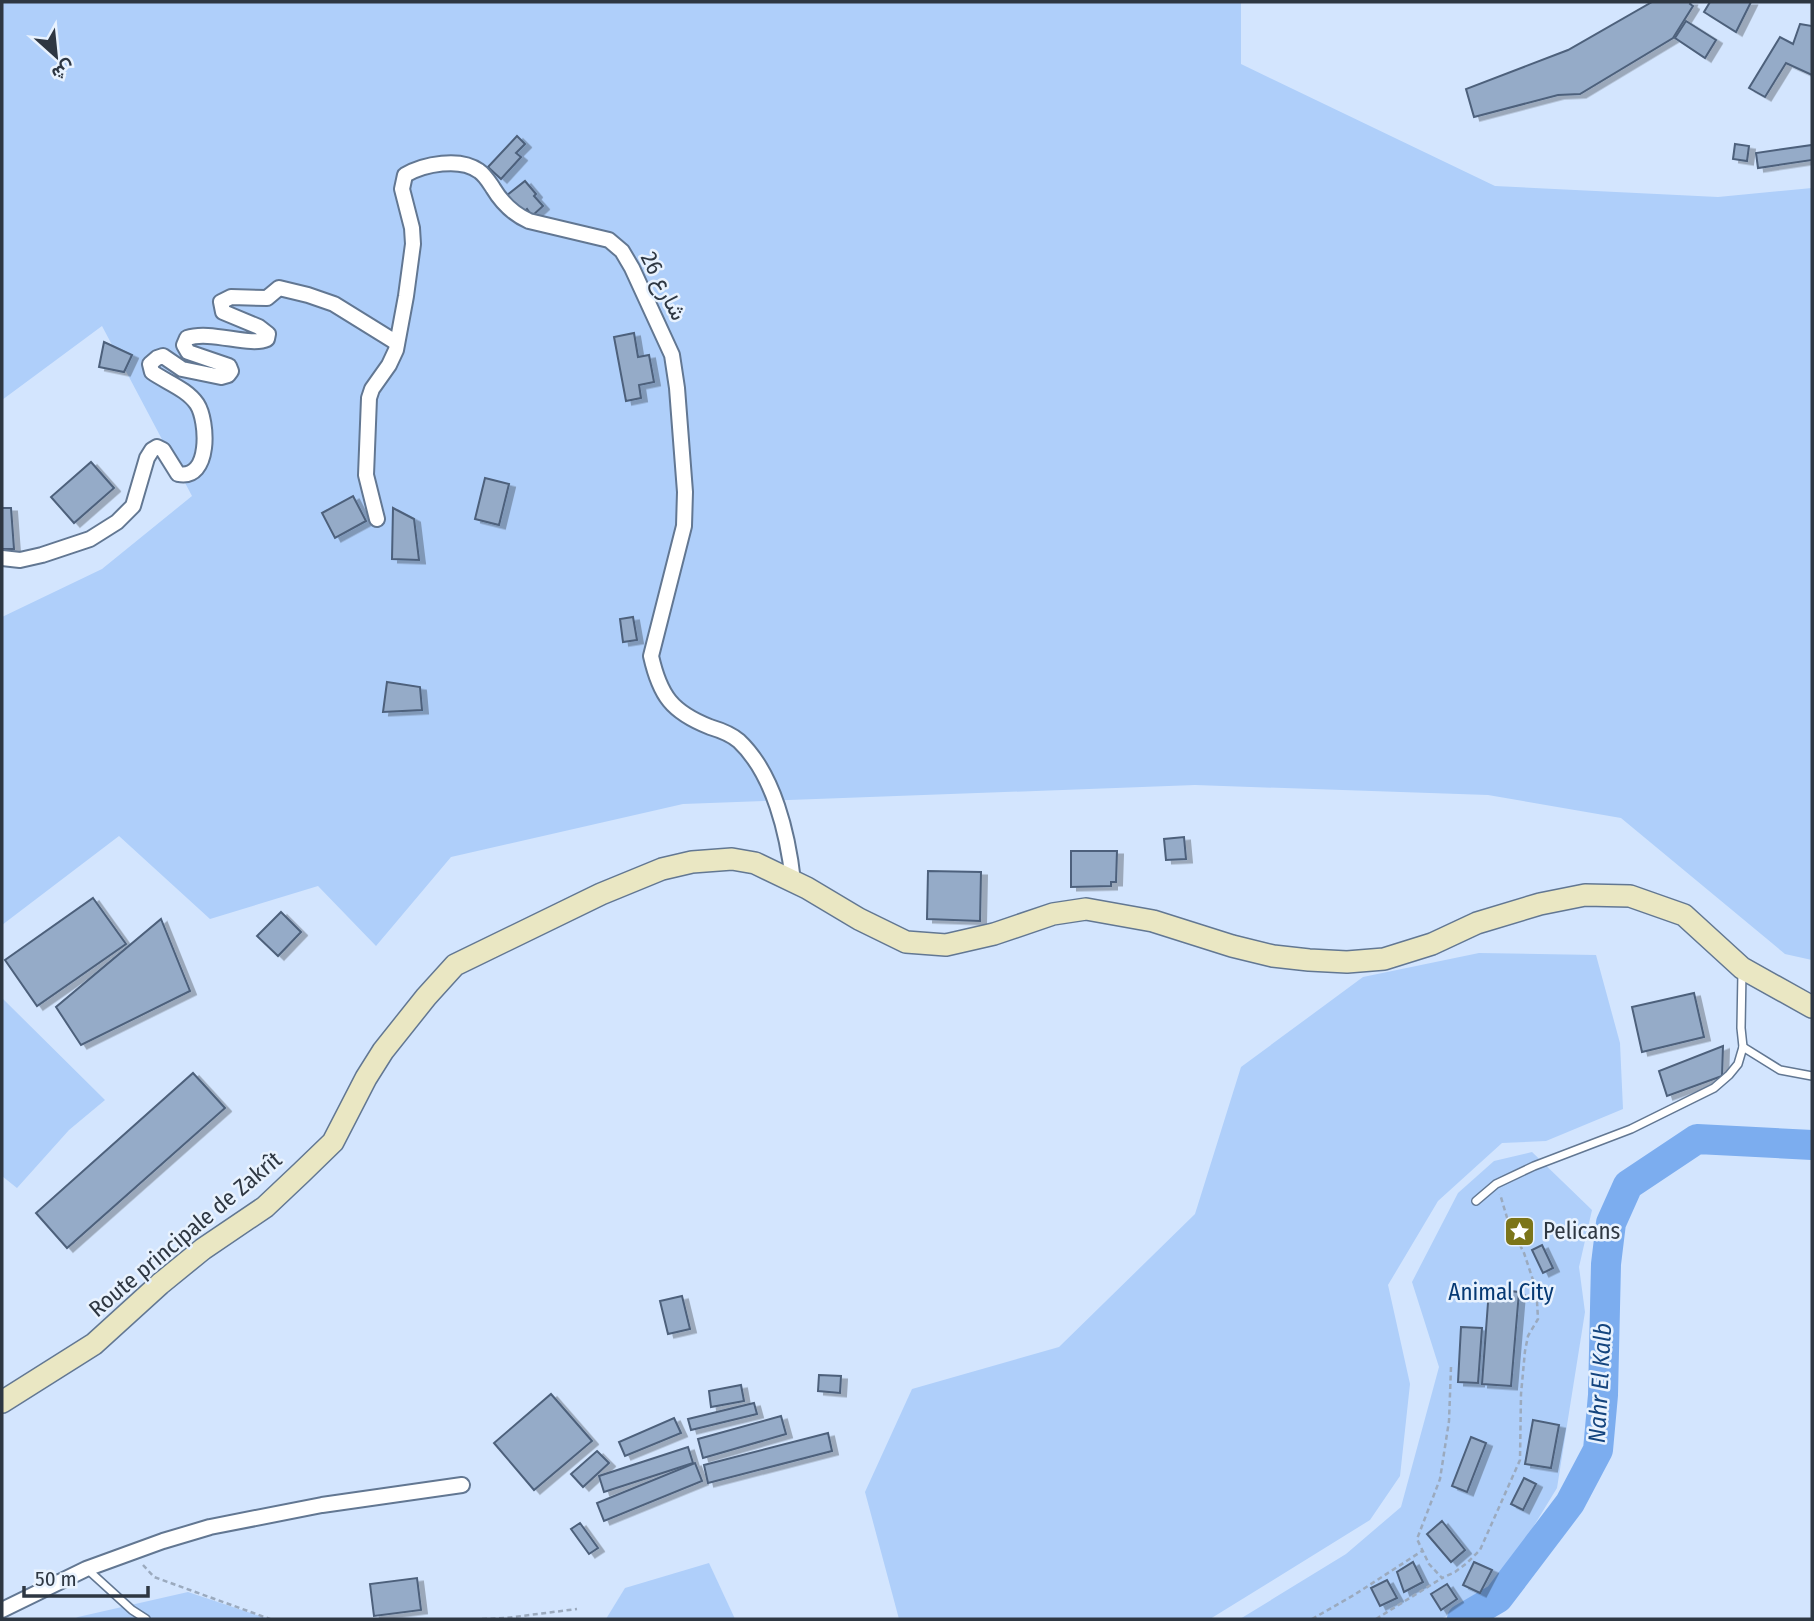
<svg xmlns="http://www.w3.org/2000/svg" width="1814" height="1621" viewBox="0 0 1814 1621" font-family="'Fira Sans Condensed',Vazirmatn,sans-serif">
	<defs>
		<filter id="shadow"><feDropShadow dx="6" dy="3.5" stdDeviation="0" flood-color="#0004"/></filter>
	</defs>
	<rect width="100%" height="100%" fill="#d3e5fe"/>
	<g fill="#afcffa">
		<path d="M2,2H1241V64L1495,186L1718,197L1812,188V960L1785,954L1621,818L1488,795L1195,785L683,804L451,857L376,946L318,886L210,919L119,836L2,925V617L102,569L192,496L102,326L2,400Z"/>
		<path d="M1479,953L1596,955L1620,1043L1623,1109L1546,1141L1502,1143L1438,1201L1388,1285L1410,1384L1400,1476L1370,1520L1210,1619H899L865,1492L912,1389L1059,1347L1195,1214L1241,1067L1363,977Z"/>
		<path d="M2,998L105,1100L69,1130L17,1188L2,1176Z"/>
		<path d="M1532,1152L1592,1210L1579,1267L1585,1312L1557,1488L1494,1591L1441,1619H1240L1346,1554L1401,1507L1439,1367L1412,1282L1458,1193L1494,1161Z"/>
		<path d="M709,1563L735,1619H606L625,1588Z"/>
		<path d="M188,1592L269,1619H74L78,1617Z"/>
	</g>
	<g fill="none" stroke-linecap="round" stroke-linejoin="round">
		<path stroke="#7cadef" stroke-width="30" d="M1462,1619L1498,1598L1570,1503L1598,1450L1603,1395L1606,1264L1611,1223L1628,1185L1697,1139L1812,1145"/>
	</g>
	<g fill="#95abc8" stroke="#4d617b" stroke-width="2" filter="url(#shadow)">
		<path d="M1652,2H1691L1690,4L1693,6L1673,38L1580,94L1558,95L1474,117L1466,89L1568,50Z"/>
		<path d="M1710,2H1751L1736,32L1704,12Z"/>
		<path d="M1686,21L1716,40L1705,58L1675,38Z"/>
		<path d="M1800,24L1812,26V75L1786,63L1765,97L1749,88L1780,37L1793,44Z"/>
		<path d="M517,136L525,144L516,153L521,157L501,179L488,167Z"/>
		<path d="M1735,144L1749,146L1747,161L1733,159Z"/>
		<path d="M1812,145V160L1758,168L1756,153Z"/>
		<path d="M525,181L536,194L534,196L543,206L532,216L527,209L521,214L506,196Z"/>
		<path d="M634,333L638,357L649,355L654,382L639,385L641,398L626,401L614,337Z"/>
		<path d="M104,342L132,355L124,372L99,367Z"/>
		<path d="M91,462L114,488L74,523L51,497Z"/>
		<path d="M485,478L509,484L499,525L475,519Z"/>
		<path d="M353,496L366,521L335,538L322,513Z"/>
		<path d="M2,508H11L14,549H2Z"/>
		<path d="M393,508L414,519L419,560L392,559Z"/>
		<path d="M633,617L637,640L623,642L620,619Z"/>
		<path d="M387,682L420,687L422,710L383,712Z"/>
		<path d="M1184,837L1186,859L1166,860L1164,839Z"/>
		<path d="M1071,851H1117L1116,882H1111V886L1071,887Z"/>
		<path d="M928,871L981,872L980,921L927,919Z"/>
		<path d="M93,898L126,944L37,1006L5,960Z"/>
		<path d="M281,912L301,932L278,956L257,936Z"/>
		<path d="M161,919L190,991L81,1045L56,1007Z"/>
		<path d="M1694,993L1704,1037L1642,1052L1632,1007Z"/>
		<path d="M1723,1046L1722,1076L1667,1096L1659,1071Z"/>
		<path d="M193,1073L225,1108L67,1248L36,1213Z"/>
		<path d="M1542,1245L1553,1268L1543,1273L1532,1250Z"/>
		<path d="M1489,1289L1519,1292L1511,1386L1482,1384Z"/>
		<path d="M682,1296L690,1329L668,1334L660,1301Z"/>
		<path d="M1461,1327L1482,1328L1478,1383L1458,1382Z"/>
		<path d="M819,1375L841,1376L840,1393L818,1391Z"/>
		<path d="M741,1385L744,1401L711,1407L709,1391Z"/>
		<path d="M551,1394L592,1441L534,1490L494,1443Z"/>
		<path d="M754,1403L757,1414L691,1430L688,1419Z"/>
		<path d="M781,1416L786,1434L703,1458L698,1439Z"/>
		<path d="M674,1418L681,1433L625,1456L619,1442Z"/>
		<path d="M1533,1420L1559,1425L1551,1468L1525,1464Z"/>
		<path d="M828,1433L832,1451L708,1483L704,1465Z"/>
		<path d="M1471,1437L1486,1443L1467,1492L1452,1486Z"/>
		<path d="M688,1447L693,1463L604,1492L599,1476Z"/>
		<path d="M597,1451L609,1463L583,1487L571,1474Z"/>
		<path d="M695,1463L702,1481L604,1521L597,1503Z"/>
		<path d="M1524,1478L1536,1484L1523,1510L1511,1504Z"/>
		<path d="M1442,1521L1465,1550L1451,1562L1427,1534Z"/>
		<path d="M580,1523L598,1548L589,1554L571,1529Z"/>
		<path d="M1413,1562L1423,1582L1404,1592L1397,1572Z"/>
		<path d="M1474,1562L1492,1570L1480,1593L1463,1585Z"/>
		<path d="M417,1578L421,1610L374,1616L370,1584Z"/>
		<path d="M1387,1580L1397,1598L1380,1606L1371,1588Z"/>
		<path d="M1447,1584L1457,1599L1441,1610L1431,1594Z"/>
	</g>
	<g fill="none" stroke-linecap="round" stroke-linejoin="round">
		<defs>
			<g id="lane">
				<path d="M1743,1047L1780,1070L1812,1076"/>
				<path d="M1476,1201L1496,1184L1534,1166L1631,1129L1714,1088L1729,1075L1738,1064L1743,1047L1741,1028L1742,972"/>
				<path d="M87,1569L132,1610L146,1619"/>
			</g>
			<g id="street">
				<path d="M377,519L366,475L369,398L372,389L389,365L396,350L406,296L413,244L412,228L402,189L405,175C424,164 460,157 479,171C485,175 489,182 493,188C502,203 513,214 529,221L609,240L622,251L632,268L672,355L677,388L685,492L684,526L651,656C660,696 672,712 710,727C720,730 731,734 739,741C774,774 788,835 793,881"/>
				<path d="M2,558L20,560L42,555L90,539L117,522L133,506L147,458L152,450L157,447L163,450L178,474C211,481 208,421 197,404C187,389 166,382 152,372L150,364L157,358L163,356L182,369L221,377L228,375L231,371L229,366L188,352L184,345L187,338C211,330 250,347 267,339L268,334L259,327L223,312L221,302L231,297L267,298L279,288L308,295L334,304L397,343"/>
				<path d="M2,1610L86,1569L163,1541L210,1527L322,1505L462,1485"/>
			</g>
			<path id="secondary" d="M2,1402L94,1344L160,1284L203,1249L265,1207L301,1173L333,1142L366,1078L383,1051L426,997L455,965L601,894L662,869L692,862L732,859L755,863L807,888L859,919L906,942L946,945L994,934L1053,914L1086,909L1153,921L1232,946L1273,956L1309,960L1347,962L1384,959L1432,944L1477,923L1540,904L1585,895L1630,896L1684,915L1742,968L1812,1007"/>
		</defs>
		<use href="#lane" stroke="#627792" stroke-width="10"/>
		<use href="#street" stroke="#627792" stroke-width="18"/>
		<use href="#secondary" stroke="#627792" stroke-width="24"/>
		<g stroke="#9baabe" stroke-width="2.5" stroke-dasharray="5 3.5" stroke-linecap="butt">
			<path d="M1451,1367L1449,1421L1440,1479L1417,1539L1429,1564L1442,1578L1455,1572L1467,1563L1480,1550L1520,1460L1521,1394L1525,1351L1528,1336L1538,1319L1537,1301L1534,1283L1524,1253L1508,1221L1500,1194"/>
			<path d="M143,1565L154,1577L270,1619"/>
			<path d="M482,1619L506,1618L577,1609"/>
			<path d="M1312,1619L1354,1595L1422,1551"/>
			<path d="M1376,1619L1442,1578"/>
		</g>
		<use href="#lane" stroke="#fff" stroke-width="7"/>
		<use href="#street" stroke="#fff" stroke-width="14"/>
		<use href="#secondary" stroke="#eae7c3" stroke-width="21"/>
	</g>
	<defs>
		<symbol id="sight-square" viewBox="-11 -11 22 22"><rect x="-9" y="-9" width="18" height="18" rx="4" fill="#7c7519" stroke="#e8f2fe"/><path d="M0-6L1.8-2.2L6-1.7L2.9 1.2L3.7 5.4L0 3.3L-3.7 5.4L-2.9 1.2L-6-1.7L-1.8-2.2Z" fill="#fff"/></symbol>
	</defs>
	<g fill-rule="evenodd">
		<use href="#sight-square" x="1502" y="1214" width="35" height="35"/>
	</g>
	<g text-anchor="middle" stroke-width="5" stroke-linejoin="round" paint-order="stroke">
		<g font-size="23" fill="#2e3742" stroke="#e8f2fe">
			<text transform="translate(664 286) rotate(63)" y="8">شارع 26</text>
			<text transform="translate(185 1234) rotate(-40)" y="8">Route principale de Zakrît</text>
		</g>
		<g font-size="23" fill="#2e3742" stroke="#e8f2fe" text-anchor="start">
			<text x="1543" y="1239">Pelicans</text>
		</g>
		<g font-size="23" fill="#073a74" stroke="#e8f2fe">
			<text x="1501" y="1300">Animal City</text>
		</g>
		<g font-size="24" font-style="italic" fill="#13447e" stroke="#e8f2fe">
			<text transform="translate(1600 1383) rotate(-87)" y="8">Nahr El Kalb</text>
		</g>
	</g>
	<rect width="1814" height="1621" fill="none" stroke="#2e3742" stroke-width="7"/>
	<g transform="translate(56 56) rotate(153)" stroke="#e8f2fe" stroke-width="5" paint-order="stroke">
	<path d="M0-5L12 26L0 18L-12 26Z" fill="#2e3742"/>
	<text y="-10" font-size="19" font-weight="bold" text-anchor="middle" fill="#2e3742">ش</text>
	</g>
	<path d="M24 1586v10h124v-10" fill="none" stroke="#2e3742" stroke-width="3.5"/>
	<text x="35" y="1586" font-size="21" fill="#2e3742" stroke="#e8f2fe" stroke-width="5" paint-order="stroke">50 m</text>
</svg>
